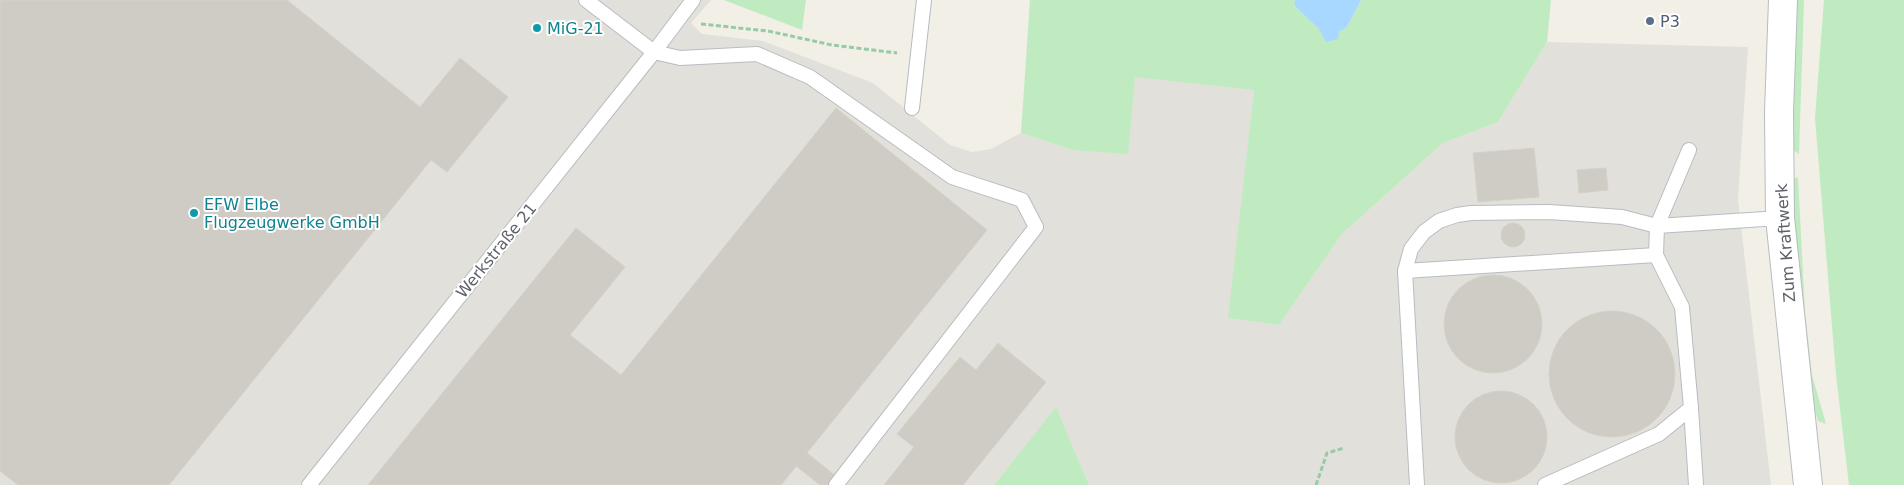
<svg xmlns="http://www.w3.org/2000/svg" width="1904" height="485" viewBox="0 0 1904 485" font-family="'DejaVu Sans',sans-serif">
	<rect width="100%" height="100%" fill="#f1efe6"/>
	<path fill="#e2e0da" d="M0,0H711L691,23L702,34L763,41L873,83L950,145L972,152L991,149L1021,133L1072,150L1135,76L1254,90L1229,318L1279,325L1342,234L1443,143L1498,122L1547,42L1748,47L1738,200L1771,485H1089L1056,408L994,485H0Z"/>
	<g fill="#c0ebc0">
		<path d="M724,0H806L802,30Z"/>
		<path d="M1030,0H1295L1294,5L1319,29L1339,32L1347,27L1361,0H1551L1547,42L1498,122L1443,143L1342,234L1279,325L1228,318L1254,90L1135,77L1128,154L1072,150L1021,133Z"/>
		<path d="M1796,0H1804L1799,154L1792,149Z"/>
		<path d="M1824,0H1904V485H1849L1836,375L1815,118Z"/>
		<path d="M1798,177L1805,312L1812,375L1826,424L1818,421L1805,377L1798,313L1792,180Z"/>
		<path d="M1056,407L1089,485H994Z"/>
	</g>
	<path fill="#a8d8ff" d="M1295,0H1361L1347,27L1339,32L1338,39L1326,42L1319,29L1294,5Z"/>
	<g fill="#ceccc5" stroke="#d7d1c3">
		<path d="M0,0H287L420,107L460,58L508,97L447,172L431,160L169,485H18L0,471Z"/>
		<path d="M836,108L987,230L781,485H368L576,228L625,267L570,335L621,375Z"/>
		<path d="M1534,148L1539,197L1478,202L1473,153Z"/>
		<path d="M1606,168L1608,190L1579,193L1577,170Z"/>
		<circle cx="1513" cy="235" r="12"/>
		<circle cx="1493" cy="324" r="49"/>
		<circle cx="1612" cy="374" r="63"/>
		<path d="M998,343L1046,382L963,485H884L914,447L897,434L960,357L976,370Z"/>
		<circle cx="1501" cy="437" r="46"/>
		<path d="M807,453L847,485H820L796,466Z"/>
	</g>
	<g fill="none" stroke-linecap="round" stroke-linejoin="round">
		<defs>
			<g id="lane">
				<path d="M586,0L654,52L680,58L757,54L810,77L952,177L1022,200L1036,227L836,485"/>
				<path d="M912,108L924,0"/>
				<path d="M1405,271L1656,255"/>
				<path d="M1691,408L1696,485"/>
				<path d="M309,485L654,52L693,0"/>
				<path d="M1417,485L1405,271L1411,249L1424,232L1439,221L1457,215L1471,213L1549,212L1622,217L1657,226L1780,218"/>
				<path d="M1545,485L1659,434L1691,408L1682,307L1656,255L1657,226L1689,150"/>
			</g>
			<path id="street" d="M1783,0L1779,112L1780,218L1808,485"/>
		</defs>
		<use href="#lane" stroke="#b8bcc1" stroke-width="16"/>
		<use href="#street" stroke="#b8bcc1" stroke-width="30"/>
		<g stroke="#97caa6" stroke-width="3" stroke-dasharray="5 2.5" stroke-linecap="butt">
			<path d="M701,24L768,31L832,45L897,53"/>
			<path d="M1316,485L1327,453L1344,448"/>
		</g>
		<use href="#lane" stroke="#fff" stroke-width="14"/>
		<use href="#street" stroke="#fff" stroke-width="28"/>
	</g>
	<circle fill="#5c6f8a" stroke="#fff" stroke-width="2" cx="1650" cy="21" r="5"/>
	<g fill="#0f9aa8" stroke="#fff" stroke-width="2">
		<circle cx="537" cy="28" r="5"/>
		<circle cx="194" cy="213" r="5"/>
	</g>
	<g text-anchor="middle" stroke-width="4" stroke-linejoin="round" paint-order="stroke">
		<g font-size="16" fill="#4e5e75" stroke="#fff" text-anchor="start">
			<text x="1660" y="27">P3</text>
		</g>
		<g font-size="16" fill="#0d838f" stroke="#fff" text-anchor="start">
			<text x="547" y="34">MiG-21</text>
			<text x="204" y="210">EFW Elbe<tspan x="204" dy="18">Flugzeugwerke GmbH</tspan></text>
		</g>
		<g font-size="16" fill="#5d6268" stroke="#fff">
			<text transform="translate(1785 243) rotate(-94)" y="6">Zum Kraftwerk</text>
			<text transform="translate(496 250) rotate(-51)" y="6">Werkstraße 21</text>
		</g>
	</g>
</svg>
